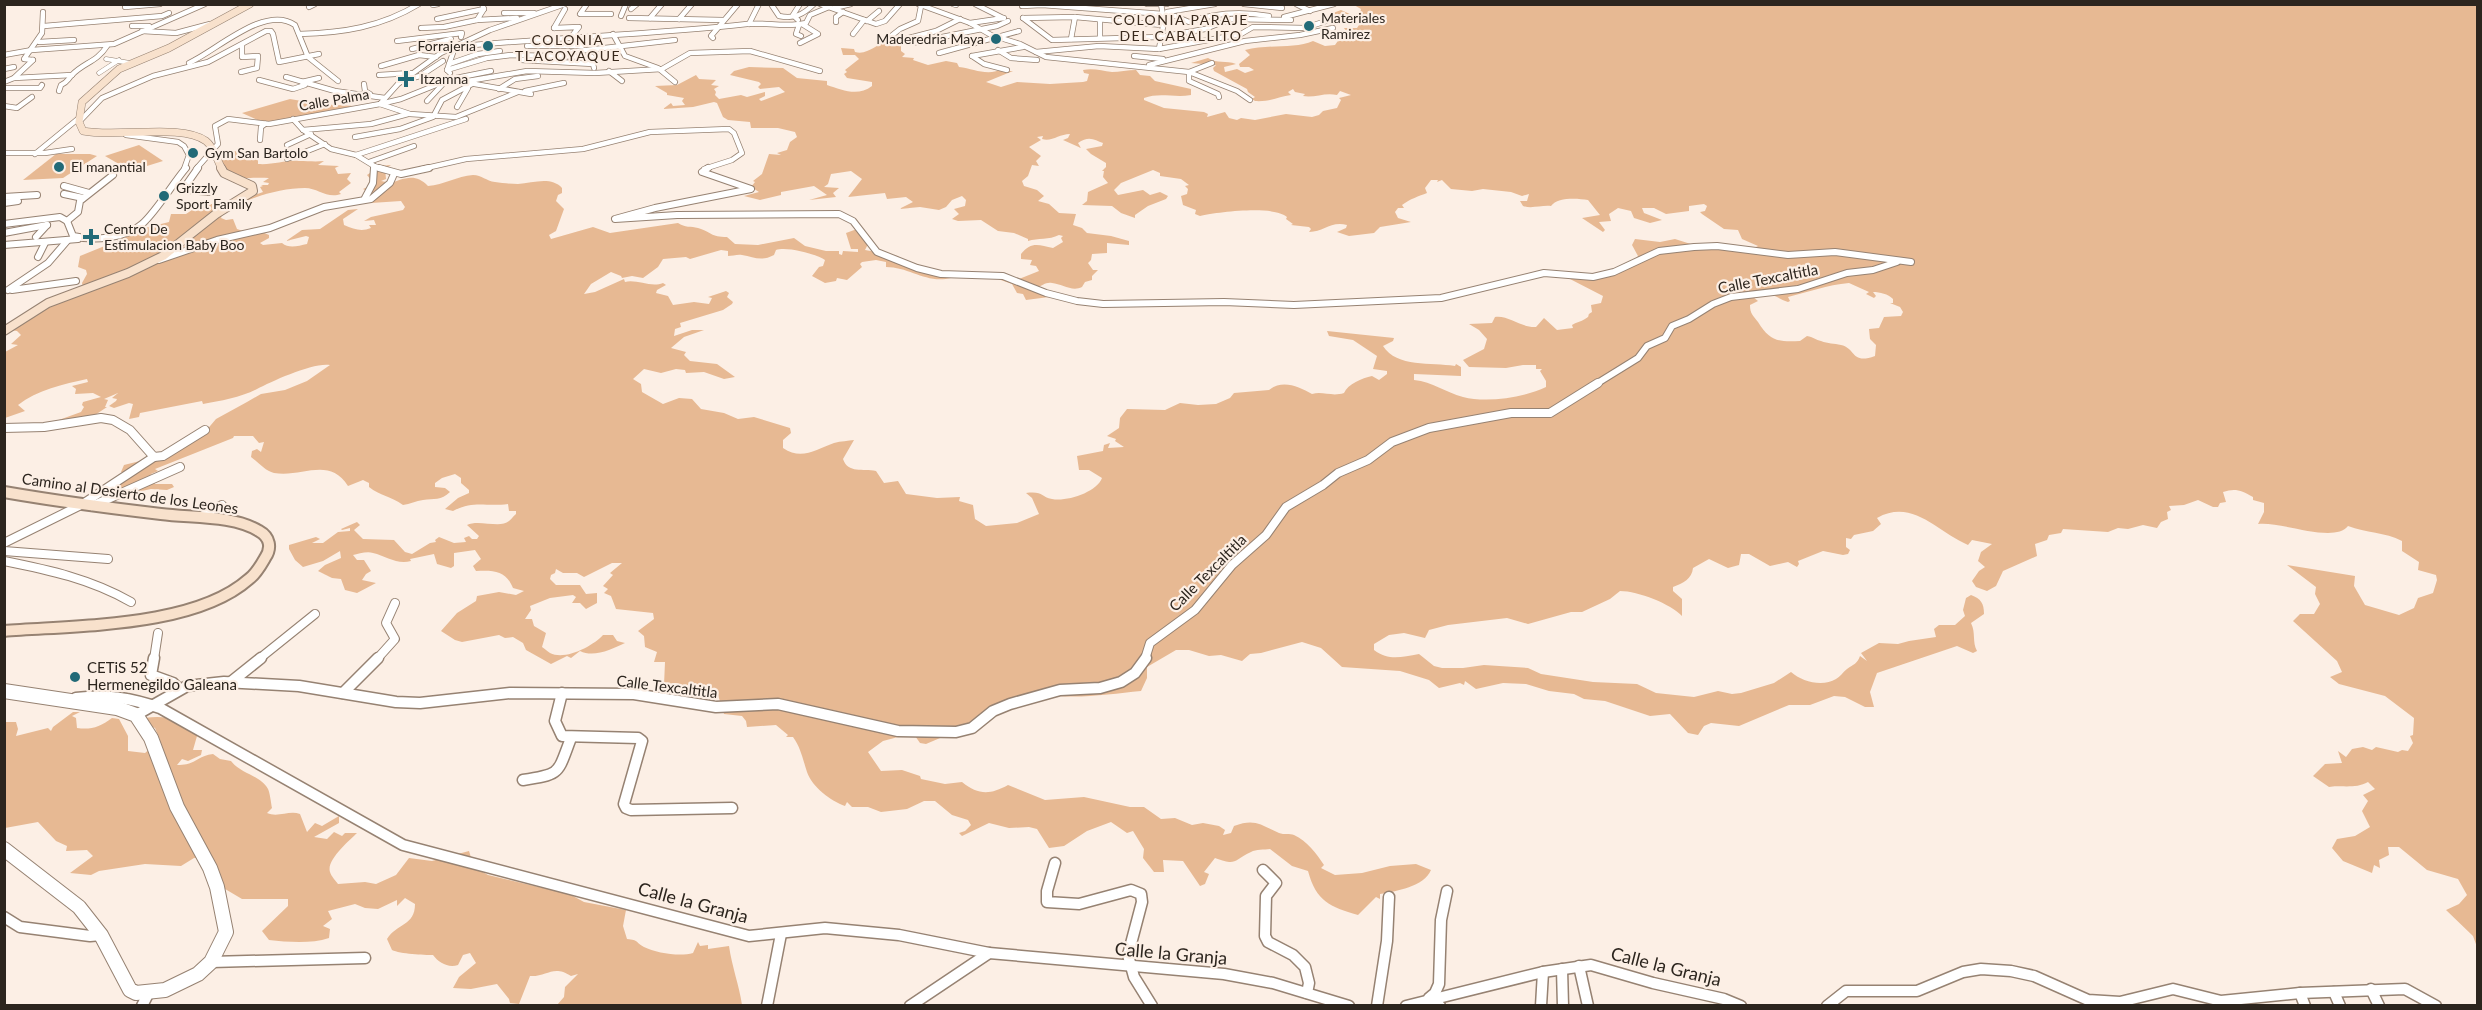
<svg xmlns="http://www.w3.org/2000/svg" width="2482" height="1010" viewBox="0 0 2482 1010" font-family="Lato,sans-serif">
	<rect width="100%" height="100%" fill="#fcefe5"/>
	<g fill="#e7b993" fill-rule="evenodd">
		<path d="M1354,5H2477V947L2473,936L2446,910L2459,904L2467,895L2458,879L2427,870L2399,847H2388L2389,855L2379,860L2380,868L2374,865L2372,873L2343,861L2332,848L2337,839L2355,836L2370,827L2362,811L2368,801L2363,795L2375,789L2368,782C2356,789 2343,785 2329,787L2313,776L2325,764L2342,763L2338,751L2346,757L2352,749L2363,747L2372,750L2376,747L2398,752L2402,750L2408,751L2413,743L2410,736L2413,735L2414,718L2385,696L2339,684L2330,677L2342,672L2337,661L2293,621L2300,614H2314L2320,604L2315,594L2316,587L2287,565L2355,576L2354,586L2365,605L2399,615L2414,608L2418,598L2433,593L2437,580L2436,575L2418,570L2419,562L2402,551V541C2385,532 2366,533 2348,526C2334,544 2281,521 2258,524L2264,512V503L2253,500V497C2241,490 2235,488 2223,492L2226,502L2220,503L2218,507H2213L2198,500L2184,505L2169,506L2171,510L2167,512L2168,519L2161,522L2157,528L2143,525L2128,529L2118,528L2108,532L2063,529L2061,533L2049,535L2047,540L2035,544L2037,556L2003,571L1996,586L1987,591L1976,587L1972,581L1979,571L1985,567L1978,561L1981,552L1992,544L1972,540L1968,545C1937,532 1913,498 1877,518L1881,524L1873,531L1854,535L1851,539L1846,538V547L1850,550L1848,554L1843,555L1823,551L1798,561L1799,564L1797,567L1788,562L1770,566L1749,554H1741L1739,565L1728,568L1709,559L1693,568C1692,579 1683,583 1673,587V591L1682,599V616C1671,604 1638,591 1620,591L1610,599L1582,612H1571L1528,624L1507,618L1448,625L1429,630L1425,638L1404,633L1389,635L1374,644V650C1389,661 1401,657 1419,654L1434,666L1442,668H1463L1484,665L1528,668L1541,674L1593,682L1637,684L1656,693L1694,697L1718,691L1732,694L1741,693L1774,683L1791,672C1802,682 1823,687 1836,679C1840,677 1843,672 1847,669C1854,664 1857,664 1860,656L1867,661L1861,653L1879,643L1898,644L1909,641L1936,637L1934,629L1939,625H1955L1965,616L1963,610L1966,598L1971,595C1981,599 1984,603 1984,614L1971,623C1976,633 1972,642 1977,651L1973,653L1957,646L1877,673L1870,692L1874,707H1865L1845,697L1834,696L1810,705H1789L1739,726L1711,723L1704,726L1698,735L1688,733L1670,714L1650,716L1605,701L1584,699L1574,694L1549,691L1526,684L1503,683L1476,689L1465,681L1464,685L1460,683L1439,688L1429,680L1400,671L1342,667L1321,648L1302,642L1261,653L1250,654L1242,661L1221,655L1209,656L1189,650H1176L1147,667V678L1141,691C1110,694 1074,700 1043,694L926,744L920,743L913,733L883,741L868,752L881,771L902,770L920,776L921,779L945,784L962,782C978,795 990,795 1008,785L1045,800L1084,797L1130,807H1144L1161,819L1175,818L1192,825L1203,823L1219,826L1225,830L1223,835L1231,833L1234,826C1255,818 1261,825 1279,833C1284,835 1290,833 1294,835C1307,841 1316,853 1324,865L1321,868L1335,875L1362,873L1390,866L1416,864L1431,870C1424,887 1396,891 1380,894V899L1376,897L1358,915C1330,907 1316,901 1308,871L1292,866L1270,849C1264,850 1256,849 1251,852C1232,861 1237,866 1215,858L1204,872L1209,874L1205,884L1200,886L1183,861L1163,860L1164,872H1154L1143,858L1144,849L1133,831L1127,833L1111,822L1087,831L1064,846L1049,848L1037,829L1029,827L1009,828L989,823L962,836L959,833L965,831L971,825L968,820L952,815L935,801H924L907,809L881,812L868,807H852L847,802L845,806C831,801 812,787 807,772C803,760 801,748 793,737H786L788,735L776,725L747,727L746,721L742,716L724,714L718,695L715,693L711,696L697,700L689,687L676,683L664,685L665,662H654L657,652L645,647L644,636L638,631L654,619L653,613L616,609L611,596L604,593L608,589L603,586L613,575L610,573L622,563H612L584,577L577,573H563L556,569L555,573L551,575L550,579L556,585H580L586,594L597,593V603L586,609L580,603H572L576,597L573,595L550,598L530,606L531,610L525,619H532L534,626L546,633L542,647C545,649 547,651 550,653C565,661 593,646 603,635H613L617,641L625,643C612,649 594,658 580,651L571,658L567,656L551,664L526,650L523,643L513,637L505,638L499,635L462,642L455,640L441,631L457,613L476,601L477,596L499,592L516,595L524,591L513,588C506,571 495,570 476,571L473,566L481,559L475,550L454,553V566L451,568L437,564L434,554L410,559L411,561C397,565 386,556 373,553C367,551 358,554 353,555L357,560H364L371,571L366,574L362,580L376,583L357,593L345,590L341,579L332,578L318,571L325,565L341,558L340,551L323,561L303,567L295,560L289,549V545L316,537L320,539L312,543H323L338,532L350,531V528L342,530L341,529L357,522L360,525L354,530L363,539L394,540L405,552L412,554L430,543L436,542L435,540L439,537L454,543L466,542L464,538L469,536L472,539H477L479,536L467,525C479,519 500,529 509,521C512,519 513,516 516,514V511H509L508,504C485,507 474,500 453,511L445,509L458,498L469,493V490L461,483V478L455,474L442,478L435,483V487L445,488L450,492C441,501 434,498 423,500C416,501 410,504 403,505C391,496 380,496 369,487V483L363,480L348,486C329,456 302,478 274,473C265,471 258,462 251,457L252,451L257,449L261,452L264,442L259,443L253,436H234L233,438L155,469L158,471L151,474L150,477L155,484H172L174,487L167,490L151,489L123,495V490L117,489L116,484L135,474L121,472L124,465L164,455L205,432L216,419L247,402L261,394L285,390L307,381L330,365C314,362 272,381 257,389C242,397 220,401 203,404L202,401L140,413L139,417L129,419L133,404L129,403L114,408L109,406L116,401L117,399L112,398L118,393L104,399L108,400L105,407H107L95,415L56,421L81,412L84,407L82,405L83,402L101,397L93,393L75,394L76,389L72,386L88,382L87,379C64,384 37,390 18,405L25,411L5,418V352L18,345L11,344L21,335L17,331L5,329L83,287L82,283L87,274L86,270L78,267L80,256L112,243H120L117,241L137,230L169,222L171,214H186L198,206L240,200L263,192L260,187L263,186L261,185H268L269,183L263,182L269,178C243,176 236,185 216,162L226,154L243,149L246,153L258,156V164C274,165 285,160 299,161C308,161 315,162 324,161L318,165L339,166L335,168L338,174L351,173L347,179L351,183L339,192L341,194C327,199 318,188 305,188C278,188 246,199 223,212L221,218L226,220L233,219L237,229L249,233L262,232L269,235V238L260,243L263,245L282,243C289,249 298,246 307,244L309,237L306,236L286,241L302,230L320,229L348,210L358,209L343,219L344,225C354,229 361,232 371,228L369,225H376L374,220L364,221L371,217L403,210L405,207L401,201L371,203L368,202L373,194L363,189L372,185V181L367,175L380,166L391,165L385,169L386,179L381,181L386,182L385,185C404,179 414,172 428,186C444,185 457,176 473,175C482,175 486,181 495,182C502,183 511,184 518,184C533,183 551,176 562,188V193L558,195L556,201L564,209L556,231L549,235L551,239L593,227L610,233L678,223C685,228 691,226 698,228C711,232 711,237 727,237L735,244L758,245L794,238L805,246L826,251H839V254L842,255L843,251L858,252V249H851L846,233L857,229L870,240L865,250L898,256L903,263L946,274L951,278C926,284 910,267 886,267V262L876,260L862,262L860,264L862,267L847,280L837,278L836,281L825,283L812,276L819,267L823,266L825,260C817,254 786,246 776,250L774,255C761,262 754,257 742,255C738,254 732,256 728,256V251L721,250L690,259L686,257L663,259L658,267L643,278L632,276L622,278L621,276L611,272L591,284L584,294L595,292L624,279L625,282C637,279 651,288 663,283L666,285L657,290L656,293L668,296L673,305L694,302L709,304L712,298L708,297L726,291L729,293L727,297L733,302L732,304L723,310L680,323L681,327L675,329L674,336L692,330H704L684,337L671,348L686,352L684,355L690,361L717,364L735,377L724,379L704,372L686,373L685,370L676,369L661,373L644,369L633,379L641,384L642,392L663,404L679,398L692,399L701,409L724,413L738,419L754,417L790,428L791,433L783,440V448C802,461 816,449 834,443C841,441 848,441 854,440L843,459C848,474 863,468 876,471L884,483L898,481L906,494L937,498L960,497L959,501L973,505L975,519L986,526L1017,523L1039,514L1032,498L1026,493C1044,491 1040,497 1052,499C1067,502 1097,492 1102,478L1089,470H1079L1077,456L1103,451L1104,445L1110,443L1108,448L1124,447L1115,441L1116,439L1107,436L1119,428L1120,418L1127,409L1165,410L1180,403L1198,405L1216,404L1230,398L1234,393L1269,390C1283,379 1299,387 1312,394C1323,391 1332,397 1344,393C1348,384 1362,378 1372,376L1379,380L1387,374V371L1373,369L1377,356L1353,340L1329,336L1327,331L1394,338L1393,341L1383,346C1397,368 1431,362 1455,366L1456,364L1461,367V376L1414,374V380C1433,382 1445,392 1463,397C1486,403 1523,398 1546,387V381L1540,371L1542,369H1536V365H1523L1506,368L1469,367L1463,360L1484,349L1487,339L1479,330L1469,324L1492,323L1495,317C1509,315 1521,328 1536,327L1544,318L1557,330L1573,328L1572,325C1576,322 1581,322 1585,319C1592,315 1585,316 1592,312L1591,305L1601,303L1603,296L1570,279C1587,275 1628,272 1638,256L1632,245L1635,239L1660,242L1675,239L1697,246L1754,248L1758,246L1742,239L1738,230L1724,229L1702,214L1700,212L1705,211L1707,206L1704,204L1689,206V211L1666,214L1654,208H1642L1644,213L1662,220L1650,223L1634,218L1631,211L1618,208L1609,214L1611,221L1599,222L1605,230L1603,232L1582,218L1600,215L1588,200C1577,198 1557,197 1551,206C1541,205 1532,209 1523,206L1520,201H1527L1529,194L1522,196L1511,192L1483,189L1472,191L1451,189L1442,180L1437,182L1438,180H1431L1425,188L1427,193C1419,196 1410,199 1402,205L1404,208H1398L1395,212L1398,218L1411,222L1380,227L1374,233L1349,236L1337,232L1346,228L1347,225C1330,221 1324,232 1309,232L1311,229L1309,227L1291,225L1293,224L1286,219L1287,217C1274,205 1218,212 1200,216L1195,214L1196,210L1183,205L1181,196L1187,194L1188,189L1185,186L1189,185L1181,179L1160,176V173L1153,170L1121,183L1114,190L1118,195L1143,190L1150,195L1160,192L1168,196L1166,199L1148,206L1135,215V218L1121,213L1112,206L1082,205L1087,201L1088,192L1108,183L1103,177L1104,171H1102L1106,167V163L1091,154L1086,149L1102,146L1103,143C1095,140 1089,135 1078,143L1081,148L1063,140L1068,138L1070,134C1059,134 1052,142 1042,139L1043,136L1037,137L1041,140L1029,147L1041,156L1036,161L1039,166L1032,165L1028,176L1022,181L1024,186L1037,190L1044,196L1038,201L1049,204L1059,213L1076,214L1073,225L1082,228L1087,233L1111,236L1129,241V245L1107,243V253L1092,254L1091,260L1088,263L1093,270H1098L1092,276V280L1085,282L1082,287C1072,292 1062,284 1052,283C1045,282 1043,286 1037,287L1049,297L1026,300L1023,294L1017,293L1012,284L998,279L994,274L1019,279L1039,271L1036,266L1030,265L1032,260L1021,259V254C1031,241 1039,245 1053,248L1063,242L1061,238L1063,236L1059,235C1049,240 1038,238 1028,241V239L1014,233L998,231L981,220L958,221L952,219L959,214L954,209L965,206L966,200L962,196L952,200L946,207L939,210L920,207L899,209L913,202L906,197L887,199L885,193L848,197L862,179L851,171L831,174L828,184L824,187L839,188L833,193L836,197L809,200L827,195L814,186L781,192V195L760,200L744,196L759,192L751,187L755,182L753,181L762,174L769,154L781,155L777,153L787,150L790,142L797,137L795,132L778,128H751L750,122L728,120L723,117L717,103L714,102L693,107L663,109L671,103L673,106L685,105L682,101L684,98L667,95V93L655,86L677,85L696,75L699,79L716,80L711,85L719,86L714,89L716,92L715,95L719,99L741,95L747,97L765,92V96L759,99L761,101L785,92L779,87L760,89L758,87L761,84L759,82L730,75L734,71L749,67L783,68L797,78L827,81V85C842,90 858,97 872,86V82L847,78L844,74L847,72L845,70L859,59L855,55H843L841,48L854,49L855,52C869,56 877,41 891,43C895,44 897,46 901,46V51L905,54L902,57L914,58L913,60L928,65L946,61L957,63L959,67C975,69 988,77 1004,68L1009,70V71H1013L986,82L1001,87L1017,82L1050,84L1083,82L1087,81L1089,74L1084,73L1083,70C1094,68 1102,71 1112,72C1119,72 1128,70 1136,70L1140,75L1150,76L1155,81L1191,89V95C1174,98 1160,92 1144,98V100L1164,108L1204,112L1208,114L1207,117L1225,112L1229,118L1237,120L1241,118L1255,120L1286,114L1312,117L1319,115L1323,111L1337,108L1341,100L1339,98L1351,95L1340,91L1337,95C1325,92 1315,98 1303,96L1305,94L1295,92L1293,89L1288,92L1291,95C1278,97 1269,102 1255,101L1252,99L1255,97L1248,92L1247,89L1214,71L1213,68L1216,65L1191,63L1208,58C1217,64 1226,60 1236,64L1224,67L1225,72L1237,69L1245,73L1254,70L1249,67H1240L1239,64L1250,55L1245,50C1268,44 1295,49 1313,41L1325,46L1335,45L1340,38L1348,34L1344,28H1357L1361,22L1356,18L1331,17L1328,15L1341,10L1352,15L1360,13L1361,9ZM1849,283L1869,292L1866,294L1874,298L1876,296L1873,292C1880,292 1888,294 1893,299V303H1890L1900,307L1903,312L1901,316L1884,317L1879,328L1869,329L1870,339L1876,345L1875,356C1851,365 1856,348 1841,345C1834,343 1828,344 1821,341C1816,340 1813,337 1807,336L1800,341C1777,342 1770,341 1758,322C1753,315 1750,314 1750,305L1758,301L1753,297C1768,289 1774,297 1788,302L1790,301L1788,297C1808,292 1827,285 1849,283Z"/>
		<path d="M290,99L319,104L354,106L264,123L242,113Z"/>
		<path d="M139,145L163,161L131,171L105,156Z"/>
		<path d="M56,154H90L97,156L63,178L23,180Z"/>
		<path d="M73,712H80L72,716L76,718L77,728C91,730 100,727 112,718L119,719L128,736V751L145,753L160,740L155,728L135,720C153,714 177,718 196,721L199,729L193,750H202L201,755L188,761L182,759L177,765C197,765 196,756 213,754L220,759L231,761C241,774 260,775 268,789C270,793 271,803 272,808L267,813C278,818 289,810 300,814L307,832L315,823L322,826L339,816V823L314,837L327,839L334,832L342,836L345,833H357C350,840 326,860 330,872C331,876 336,881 338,884L365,882L376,884L396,875L409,858L432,861L469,851L474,867L488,875L547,889L562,890L584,902L626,910L623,926L627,939C639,940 635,942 644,947C656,953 680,957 693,953L698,942L700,946L708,945V949L729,946C732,967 739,985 742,1005H557L564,997L565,987L578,974L571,976C553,964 547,977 530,976L519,1004L510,1003L509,999L497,984L471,989L453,988L459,977L476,963L470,953L463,955L458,965C448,968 439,963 433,955C424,955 400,954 392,950L387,939C397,923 415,926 415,904L405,898L397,906V900L378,909L365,908L355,904L328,911L332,919L323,926L330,929L329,938C311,944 288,942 269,940L262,931L288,906V899H242L215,883L210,856L194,858L181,866L145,864L99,871L91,875L70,873L93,856L87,850L66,851L67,846L56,841L38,822L5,828V722H16L18,729L16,736L48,728L51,731L53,727Z"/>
	</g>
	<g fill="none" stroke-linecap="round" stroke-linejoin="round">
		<defs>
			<g id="pedestrian">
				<path d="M106,59L130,63"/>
				<path d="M99,73L119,60"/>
			</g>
			<g id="minor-far3">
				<path d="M482,4L484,9L477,20L517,18"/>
				<path d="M587,4L580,14H611"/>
				<path d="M771,4L779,16C794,19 803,15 814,4"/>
				<path d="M820,4L876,24L885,21L900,4"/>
				<path d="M918,4L970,23L991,35L1020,44L1046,57L1189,72L1237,91L1250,100"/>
				<path d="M953,4L956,5"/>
				<path d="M975,4L1003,18"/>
				<path d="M1147,4H1167"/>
				<path d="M1244,4L1282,8"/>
				<path d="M1296,4L1310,11"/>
				<path d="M433,5L438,4"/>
				<path d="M1022,6L1042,5L1163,14"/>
				<path d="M125,7L160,4"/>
				<path d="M309,7L315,4"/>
				<path d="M834,8L851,4"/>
				<path d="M631,9L637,4"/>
				<path d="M1167,12L1215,4"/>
				<path d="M504,13H534"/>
				<path d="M621,16L626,4"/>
				<path d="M1163,16H1175L1189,22C1216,12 1241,11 1269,16"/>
				<path d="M1284,17L1334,4"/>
				<path d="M629,18L723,20"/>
				<path d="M650,18L662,4"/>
				<path d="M1023,18L1052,40L1160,37L1205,29L1231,19L1291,20"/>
				<path d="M1023,18L1075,17L1162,25"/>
				<path d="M437,19L484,9"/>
				<path d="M679,19L692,4"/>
				<path d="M798,20L793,15L800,4"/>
				<path d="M1100,20V37"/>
				<path d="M867,21L879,11"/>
				<path d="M836,22V17L843,12"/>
				<path d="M970,23L1004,18"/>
				<path d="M749,24L759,4"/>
				<path d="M799,25L796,34L801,36"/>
				<path d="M44,26L162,16L169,13"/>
				<path d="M132,26H149"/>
				<path d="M421,28L444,27L477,20"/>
				<path d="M554,28L579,27L571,37"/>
				<path d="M554,28L565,9"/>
				<path d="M142,31L176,33L210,24"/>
				<path d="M299,34C343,33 381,27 419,4"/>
				<path d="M613,34L625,56L658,68L675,82"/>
				<path d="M853,34L864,20"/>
				<path d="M713,38L711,36L738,4"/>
				<path d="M905,39L936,31L960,19"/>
				<path d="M1071,39L1075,17"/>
				<path d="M886,40L900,29L918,21L921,6L926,5"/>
				<path d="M397,41L462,33L461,37"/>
				<path d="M39,42L74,40"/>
				<path d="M800,43L818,34L802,24"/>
				<path d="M912,43L997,26L1008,21"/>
				<path d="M527,46H582"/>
				<path d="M454,47C551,37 649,35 747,24C766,22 787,28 806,23L810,15L829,7"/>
				<path d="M412,49L451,39"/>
				<path d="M1159,49L1164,21L1161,4"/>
				<path d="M998,50L1011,58L1037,60"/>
				<path d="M569,52L675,40"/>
				<path d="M1036,52L1099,46L1159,49L1241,34L1253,27L1305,28L1326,21"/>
				<path d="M939,53L1019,31"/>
				<path d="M4,55L32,50L114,44L205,4"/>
				<path d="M972,56L1023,47"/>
				<path d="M972,56L984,64L1007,70"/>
				<path d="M1134,56L1163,59"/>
				<path d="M33,60L24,59L42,33L43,12"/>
				<path d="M521,60L593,64L594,68"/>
				<path d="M189,63C216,51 265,4 295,25L308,57L338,81"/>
				<path d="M1212,63L1189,72V81L1218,94L1219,97"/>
				<path d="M449,64L478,54L500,51"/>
				<path d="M1149,65L1245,41L1300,35L1333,28"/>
				<path d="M381,66L419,55L436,57"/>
				<path d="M4,69L14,67"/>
				<path d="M447,70L487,58L511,55L592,57L593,64"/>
				<path d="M609,71L622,81"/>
				<path d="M241,72L257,68L258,56L242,57V45"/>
				<path d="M450,73L447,70L455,47"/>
				<path d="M379,75L411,73"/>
				<path d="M286,77L335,91L385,98"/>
				<path d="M14,78L72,75"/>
				<path d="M259,80L293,89L305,85"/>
				<path d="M405,80L420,76L443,61"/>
				<path d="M4,82L14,78L33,60"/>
				<path d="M302,82L319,78"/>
				<path d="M462,82L527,71L595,73L662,69L690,53L750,51L820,71"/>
				<path d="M469,83L531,94"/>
				<path d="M364,84L365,91L370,94L366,96"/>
				<path d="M4,88H40L42,85"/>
				<path d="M499,89L515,79L538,76"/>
				<path d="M59,91L61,85C68,82 67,80 72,75C83,63 97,62 107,46"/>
				<path d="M525,91L564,83"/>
				<path d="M427,101L442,85"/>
				<path d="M380,104L410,114L456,117L518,92"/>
				<path d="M380,104L401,99L451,79L491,71"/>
				<path d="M4,106L17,108L32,97"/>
				<path d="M457,107L468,88"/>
				<path d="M293,119L303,130L331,149L356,155L374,166L384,169"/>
				<path d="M79,122L102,98L153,76L208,62L266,31H271L273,34L279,62L319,54"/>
				<path d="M303,130L371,124L408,114"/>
				<path d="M126,135L178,142L184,146L189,155L184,169"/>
				<path d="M355,137L400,129L433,117L442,100L472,84"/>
				<path d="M260,140L261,127L265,124"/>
				<path d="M287,145L311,134"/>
				<path d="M4,153H45L72,149"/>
				<path d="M35,154L79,118"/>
				<path d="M356,155L466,119"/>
				<path d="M287,159L325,144"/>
				<path d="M369,162L414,146"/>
				<path d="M196,169L218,144L215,126L228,119L269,124L380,104L398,84L441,53L490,30L565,4"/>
				<path d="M374,169V166"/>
				<path d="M422,169L466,159L583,149L650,132L729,129L734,133L742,153L732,160L704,169"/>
			</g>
			<g id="minor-far2">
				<path d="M198,168L186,185L189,190L209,192"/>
				<path d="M379,168L401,174L429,168"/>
				<path d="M708,168L702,172L751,189L655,208L615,219L677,215L839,214L853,221L877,252L917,268L941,274L1003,276L1046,293L1077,301L1103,304L1224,302L1294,305L1441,298L1544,273L1593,277L1614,272L1659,251L1694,247L1717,246L1788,255L1835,252L1911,262"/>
				<path d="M64,186L89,193"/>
				<path d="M64,194L83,198"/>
				<path d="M4,197L37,195"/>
				<path d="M365,198L373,183L374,168"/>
				<path d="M4,203L18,201"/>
				<path d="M67,221L78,212L80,201L113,175"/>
				<path d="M4,224L60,217L67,221L73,236C93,241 125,239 142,224C156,212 173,183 186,168"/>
				<path d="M4,233L47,225"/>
				<path d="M36,237L47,225"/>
				<path d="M4,245L78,239"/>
				<path d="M38,257L45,243"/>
				<path d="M159,260L217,240L270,228L324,207L371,199L390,183L394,174"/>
				<path d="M8,290L48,263L67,241"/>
				<path d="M12,290L76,281"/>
				<path d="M1596,384L1638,358L1647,346L1665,338L1672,326L1689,319L1713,304L1731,297L1798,289L1847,273L1873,270L1897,262"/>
			</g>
			<g id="minor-far1">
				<path d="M4,428L44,427L101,418L113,420L130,430L154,457L163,456L205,430"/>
				<path d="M92,506L180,467"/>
				<path d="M200,517L222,505"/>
				<path d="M4,543L81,505L154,457"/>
				<path d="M4,551L108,559"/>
				<path d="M4,561C49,570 91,579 131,602"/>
				<path d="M154,659L158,633"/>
				<path d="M259,659L315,614"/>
				<path d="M377,659L395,639L386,623L395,603"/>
				<path d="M1145,659L1150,643L1195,610L1232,565L1266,535L1286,507L1323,485L1338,473L1368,460L1392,442L1429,428L1511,413H1550L1598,383"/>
			</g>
			<g id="minor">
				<path d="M154,658L151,675L173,683L179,689"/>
				<path d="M231,682L261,658"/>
				<path d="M343,693L378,658"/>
				<path d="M562,693L555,721L562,736L638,738L642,741L624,804L626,808L631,810L732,808"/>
				<path d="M76,698C106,694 131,698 160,708L403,845L749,936L825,928L899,935L989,953L1224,974L1273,983L1349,1006"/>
				<path d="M136,715L187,686L224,682L299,686L396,702L420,703L510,693L634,694L716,707L778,704L898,731L956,732L972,728L993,711L1010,704L1060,690L1100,688L1121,682L1135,673L1146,658"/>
				<path d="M523,780C562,774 557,774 571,738"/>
				<path d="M1055,863L1047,891V902L1079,904L1131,890L1141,894L1142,902L1128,955L1134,977L1152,1006"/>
				<path d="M1263,870L1276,883L1266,896L1265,936L1268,942L1293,955L1305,967L1309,983L1307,993"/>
				<path d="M4,917L20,927L90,936L101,935"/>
				<path d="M211,962L365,958"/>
				<path d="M1579,966L1588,1006"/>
				<path d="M1562,969L1563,1006"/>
				<path d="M2371,989L2379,1006"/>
				<path d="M2334,992L2340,1006"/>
				<path d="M2300,993L2305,1006"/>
				<path d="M142,1006L149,992"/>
				<path d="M767,1006L781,934"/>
				<path d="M910,1006L989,953"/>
				<path d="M1377,1006L1387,941L1389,897"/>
				<path d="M1406,1006L1543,972L1591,965L1653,983L1724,999L1741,1006"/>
				<path d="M1440,1006L1429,998L1435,993L1439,984L1441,920L1447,891"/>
				<path d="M1541,1006L1543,972"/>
				<path d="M1827,1006L1846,991H1917L1963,972L1981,969L2011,971L2034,976L2088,1000L2120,1002L2173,989L2221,1001L2300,993L2405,989L2436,1006"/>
			</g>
			<path id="tertiary" d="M4,691L117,708L136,715L151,738L177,807L210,868L217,887L226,932L211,962L198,974L165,990L136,993L130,990L101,935L79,907L4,849"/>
			<path id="secondary-far2" d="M222,169C217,160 214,147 206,141C182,123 116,138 83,131L79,122L82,102L119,69L169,48L250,4"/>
			<path id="secondary-far1" d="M4,331L48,303L128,273L163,256L216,214L253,191L252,186L224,173L221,168"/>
			<path id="secondary" d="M4,492C56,501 109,508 161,514C192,518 233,515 259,531C270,537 272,548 265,558C261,565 256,574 249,579C194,628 75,625 4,631"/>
		</defs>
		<use href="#pedestrian" stroke="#968272" stroke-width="5"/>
		<use href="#minor-far3" stroke="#968272" stroke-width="6"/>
		<use href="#minor-far2" stroke="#968272" stroke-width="8"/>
		<use href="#minor-far1" stroke="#968272" stroke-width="10"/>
		<use href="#minor" stroke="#968272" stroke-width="13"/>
		<use href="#tertiary" stroke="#968272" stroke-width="16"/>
		<use href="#secondary-far2" stroke="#968272" stroke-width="8"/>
		<use href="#secondary-far1" stroke="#968272" stroke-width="10"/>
		<use href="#secondary" stroke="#968272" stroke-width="14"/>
		<use href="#pedestrian" stroke="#fff" stroke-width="4"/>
		<use href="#minor-far3" stroke="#fff" stroke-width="4.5"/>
		<use href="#minor-far2" stroke="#fff" stroke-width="6"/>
		<use href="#minor-far1" stroke="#fff" stroke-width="8"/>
		<use href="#minor" stroke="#fff" stroke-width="10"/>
		<use href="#tertiary" stroke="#fff" stroke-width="14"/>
		<use href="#secondary-far2" stroke="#f8e1cc" stroke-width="7"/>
		<use href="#secondary-far1" stroke="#f8e1cc" stroke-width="8"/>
		<use href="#secondary" stroke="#f8e1cc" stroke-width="10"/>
	</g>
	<g fill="#226a77" stroke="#fcefe5" stroke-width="2">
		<circle cx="1309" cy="26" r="6"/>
		<circle cx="996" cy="39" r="6"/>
		<circle cx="488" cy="46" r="6"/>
		<path d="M403 70h6v6h6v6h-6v6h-6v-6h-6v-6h6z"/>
		<circle cx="193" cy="153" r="6"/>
		<circle cx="59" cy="167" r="6"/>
		<circle cx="164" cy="196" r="6"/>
		<path d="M88 228h6v6h6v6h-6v6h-6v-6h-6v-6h6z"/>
		<circle cx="75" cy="677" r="6"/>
	</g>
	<g text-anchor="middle" stroke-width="4.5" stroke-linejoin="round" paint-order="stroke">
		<g font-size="14" fill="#2c251e" stroke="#fcefe5" text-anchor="start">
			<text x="1321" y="23">Materiales<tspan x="1321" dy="16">Ramirez</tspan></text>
			<text x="984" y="44" text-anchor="end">Maderedria Maya</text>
			<text x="476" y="51" text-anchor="end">Forrajeria</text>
			<text x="420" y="84">Itzamna</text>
			<text x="205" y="158">Gym San Bartolo</text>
			<text x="71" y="172">El manantial</text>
			<text x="176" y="193">Grizzly<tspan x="176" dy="16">Sport Family</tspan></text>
			<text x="104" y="234">Centro De<tspan x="104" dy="16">Estimulacion Baby Boo</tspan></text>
		</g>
		<g font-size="14" letter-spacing="1.5" fill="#39291c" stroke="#fcefe5">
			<text x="1181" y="25">COLONIA PARAJE<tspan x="1181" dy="16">DEL CABALLITO</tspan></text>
			<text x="568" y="45">COLONIA<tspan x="568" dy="16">TLACOYAQUE</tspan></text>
		</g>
		<g font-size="14" fill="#2c251e" stroke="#fcefe5">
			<text transform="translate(334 100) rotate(-10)" y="5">Calle Palma</text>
		</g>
		<g font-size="15" fill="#2c251e" stroke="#fcefe5">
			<text transform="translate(1768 279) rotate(-11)" y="5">Calle Texcaltitla</text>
			<text transform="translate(130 494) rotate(8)" y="5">Camino al Desierto de los Leones</text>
			<text transform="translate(1208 573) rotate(-45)" y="5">Calle Texcaltitla</text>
			<text transform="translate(667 687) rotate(7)" y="5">Calle Texcaltitla</text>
		</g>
		<g font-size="15" fill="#2c251e" stroke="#fcefe5" text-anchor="start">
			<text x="87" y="673">CETiS 52<tspan x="87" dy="17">Hermenegildo Galeana</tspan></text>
		</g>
		<g font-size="18" fill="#2c251e" stroke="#fcefe5">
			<text transform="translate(693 903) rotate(15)" y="6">Calle la Granja</text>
			<text transform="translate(1171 954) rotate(5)" y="6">Calle la Granja</text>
			<text transform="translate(1666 967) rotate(14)" y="6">Calle la Granja</text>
		</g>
	</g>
	<rect width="2482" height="1010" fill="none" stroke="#2c251e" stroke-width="12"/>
</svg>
